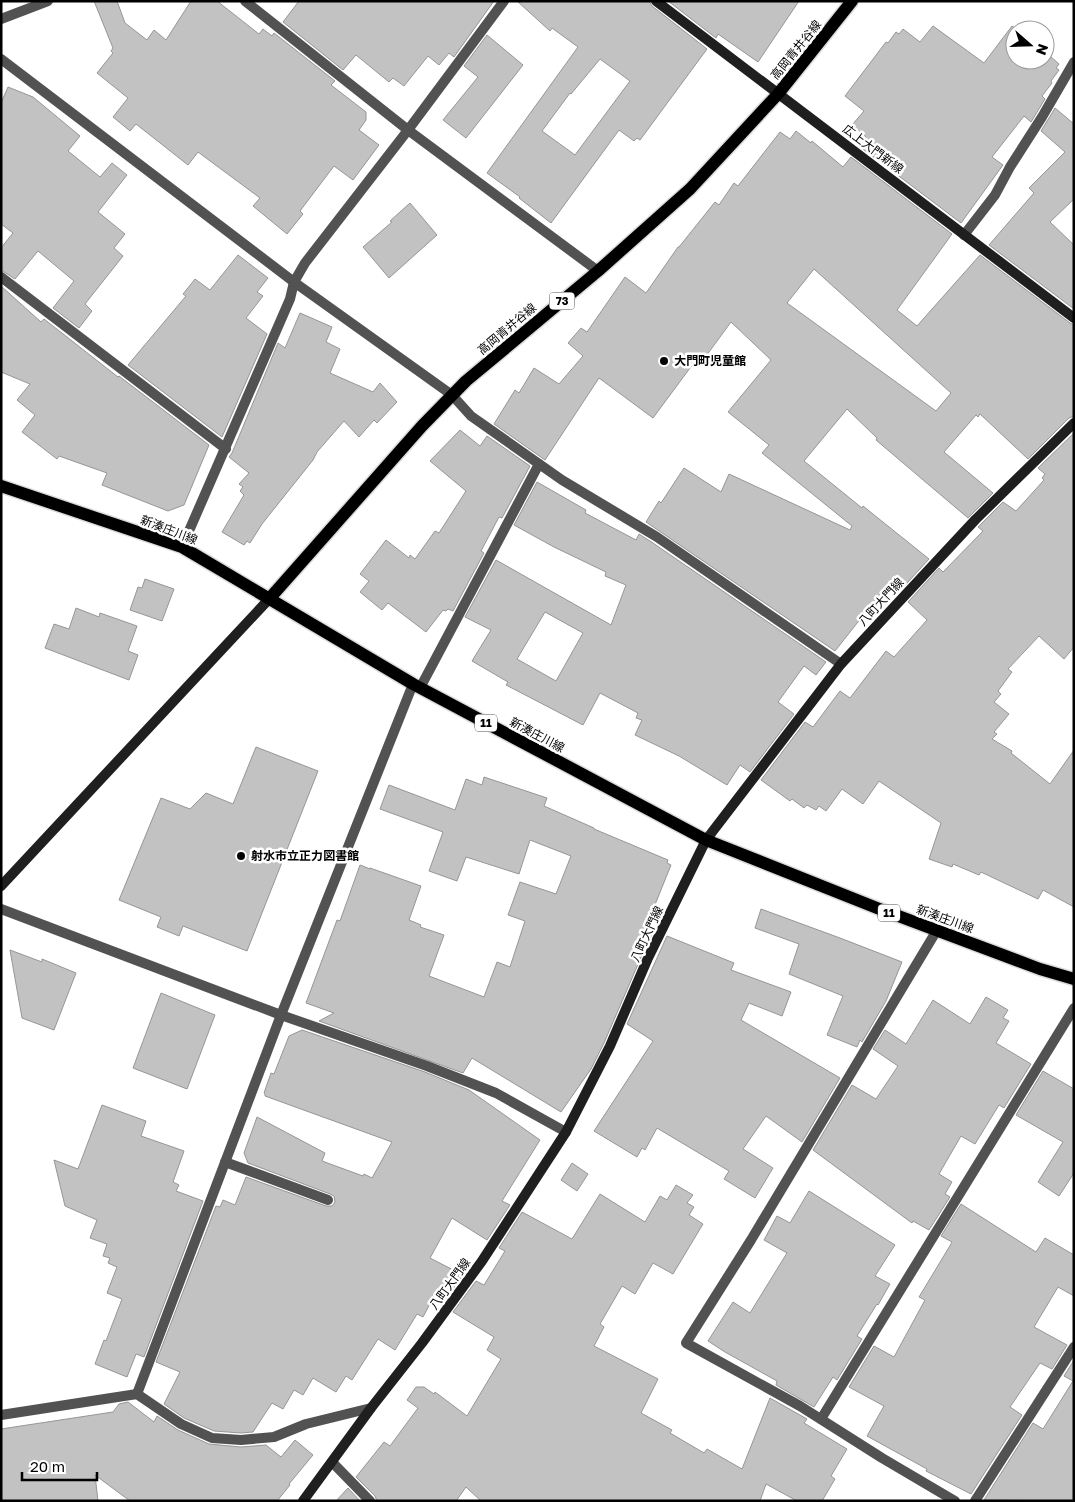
<svg xmlns="http://www.w3.org/2000/svg" width="1075" height="1502" viewBox="0 0 1075 1502" font-family="'Golos Text','Noto Sans JP',sans-serif">
	<rect width="100%" height="100%" fill="#fff"/>
	<g fill="#c2c2c2" stroke="#969696" fill-rule="evenodd">
		<path d="M94,1H117L125,23L147,40L154,30L166,40L191,1H217L259,34L263,29L272,36L274,33L335,81L331,85L366,112V120L359,130L379,145L353,180L334,166L300,211L303,214L287,234L253,206L260,198L198,152L188,165L136,124L130,131L113,117L128,98L97,73L113,53L111,51L113,48Z"/>
		<path d="M299,1H494L454,57L449,53L439,65L428,56L404,86L393,78L389,82L356,55L343,70L283,22Z"/>
		<path d="M517,1H649L652,6L707,49L640,140L637,138L634,141L619,130L551,223L519,198L520,197L487,173L578,47L552,28L550,31ZM600,59L630,81L575,155L542,131L570,93L571,94Z"/>
		<path d="M668,1H799L758,62L718,34L716,38Z"/>
		<path d="M933,26L984,63L1012,26L1018,30H1015V60H1045V51L1051,55L1050,56L1059,64L1056,68L1059,70L1051,81L1052,83L1042,96L1045,99L1031,122L1024,116L992,157L1003,165L961,223L859,146L866,137L852,125L864,111L845,96L886,42L888,43L896,32L899,34L903,29L920,42Z"/>
		<path d="M487,35L523,65L466,138L443,120L478,77L464,66Z"/>
		<path d="M8,87L33,97L80,136L68,151L100,177L112,163L127,175L98,212L125,234L114,248L123,256L85,304L92,311L79,328L53,308L74,281L38,251L15,279L1,270V248L13,233L1,224V103Z"/>
		<path d="M1055,108L1074,124V199L1050,222L1074,245V309L989,245L1034,193L1029,188L1065,152L1041,131Z"/>
		<path d="M796,131L811,143L812,141L843,167L851,157L952,234L897,310L917,326L980,255L1070,323L1074,325V416L1069,418L1028,459L980,414L978,417L976,415L944,452L993,493L968,518L876,440L877,438L847,409L804,461L862,508L863,506L929,559L898,593L888,584L835,651L646,522L659,501L661,503L684,468L721,492L729,474L850,530L852,526L762,453L769,445L728,412L771,360L731,322L698,367L693,364L653,418L599,378L545,460L494,424L515,390L519,393L534,368L559,384L583,356L568,343L581,328L587,332L625,277L646,293L678,247H679L715,202L719,205L734,183L738,186L780,132L790,139ZM814,269L951,393L936,411L787,303Z"/>
		<path d="M410,203L437,235L389,278L363,247L392,222L390,221Z"/>
		<path d="M238,255L268,278L257,292L263,296L246,318L267,334L222,437L128,365L186,296L183,294L195,279L210,290Z"/>
		<path d="M1,286L41,322L44,319L118,377L119,376L209,445L184,505L168,511L102,485L107,473L59,456L57,459L22,432L35,415L17,400L30,384L1,372Z"/>
		<path d="M300,313L332,327L326,342L340,349L330,373L373,392L380,383L397,402L377,423L374,420L359,437L344,421L317,452L313,460L262,524L250,543L247,541L244,545L222,532L244,495L240,491L243,487L239,484L249,473L229,457L232,453L278,343L285,348Z"/>
		<path d="M460,430L480,446L487,436L530,466L502,518L499,517L481,551L484,553L453,611L448,609L446,611L443,610L426,632L388,603L382,610L360,592L369,581L360,574L386,540L409,558L410,555L415,559L435,531L439,533L466,491L430,461Z"/>
		<path d="M1074,433V647L1064,659L1039,636L1008,669L1012,672L998,691L1001,694L994,702L1009,714L994,732L997,734L992,739L1012,751L1011,753L1050,784L1074,750V907L1043,890L1038,899L981,872L979,875L953,864L952,867L929,859L941,823L879,781L863,804L842,789L826,811L819,806L816,810L807,805L804,808L792,799L790,801L761,780L805,722L813,727L840,691L850,698L886,651L894,657L927,620L908,602L939,568L943,572L983,531L978,527L1003,502L1016,511L1044,480L1042,478L1045,474L1038,468Z"/>
		<path d="M537,482L586,510L585,513L636,540L639,534L653,543L826,662L816,675L804,666L778,702L794,714L750,772L740,765L727,785L679,756L635,735L642,720L636,718L638,713L600,693L583,725L506,685L508,682L472,661L491,630L465,617L496,560L611,625L626,585L605,576L606,572L554,547L514,525ZM545,612L583,633L556,681L517,659Z"/>
		<path d="M145,579L174,589L162,621L130,610L138,587L142,588Z"/>
		<path d="M76,608L99,617L100,613L137,626L128,651L138,655L129,680L45,648L54,624L69,629Z"/>
		<path d="M256,747L318,771L247,951L183,926L179,936L157,927L161,917L119,900L161,798L190,809L206,793L233,804Z"/>
		<path d="M484,777L547,798L544,806L594,828V829L668,860L667,863L671,865L646,927L654,930L642,955L604,1043L591,1069L561,1112L472,1058L463,1073L319,1021L334,1013L306,1003L337,920L340,921L360,865L370,869V868L421,886L409,920L421,925L420,927L444,935L429,976L484,997L497,962L510,967L525,921L508,915L520,882L556,894L571,856L530,840L519,874L466,857L457,881L429,871L443,832L380,809L389,785L455,810L466,779L482,785Z"/>
		<path d="M761,909L840,938L902,962L886,1001L862,1042L860,1040L857,1047L827,1035L843,996L789,974L799,944L755,928Z"/>
		<path d="M667,936L734,963L731,970L791,992L782,1016L749,1003L741,1020L840,1078L802,1142L766,1116L743,1149L773,1168L755,1198L724,1179L729,1171L657,1128L645,1150L642,1148L637,1157L594,1131L653,1041L627,1024Z"/>
		<path d="M10,950L42,962V959L76,973L54,1030L22,1018Z"/>
		<path d="M161,993L215,1015L187,1089L133,1068Z"/>
		<path d="M986,997L1008,1010L1003,1018L1009,1021L996,1043L1031,1064L1004,1108L999,1105L975,1144L961,1136L939,1174L952,1182L945,1194L950,1197L929,1230L913,1221L912,1223L813,1150L852,1085L876,1099L898,1066L873,1049L885,1030L906,1044L933,1000L970,1024Z"/>
		<path d="M302,1030L425,1072L469,1090L540,1140L502,1201L510,1205L487,1240L452,1218L430,1258L463,1275L441,1305L432,1300L423,1317L417,1314L395,1350L378,1339L352,1380L346,1376L336,1392L313,1378L303,1395L294,1390L283,1409L272,1403L253,1432L241,1433L214,1431L184,1418L164,1404L180,1372L156,1362L216,1206L220,1207L223,1200L235,1205L246,1177L326,1206H332L335,1202L334,1196L330,1194L248,1163L244,1153L257,1117L325,1153L322,1161L363,1176L364,1174L372,1178L392,1142L265,1096V1094L264,1093L271,1073L274,1074L289,1036Z"/>
		<path d="M1043,1071L1074,1089V1173L1059,1196L1038,1182L1063,1142L1016,1115Z"/>
		<path d="M102,1105L146,1121L141,1136L184,1151L173,1182L179,1185L176,1191L203,1201L144,1357L136,1354L127,1377L95,1364L104,1340L106,1341L122,1299L107,1293L117,1267L108,1263L110,1258L103,1256L107,1244L90,1238L97,1220L65,1206L54,1160L78,1169Z"/>
		<path d="M572,1163L588,1174L577,1191L561,1180Z"/>
		<path d="M676,1185L693,1195L687,1203L694,1207L689,1215L703,1224L673,1274L653,1263L635,1294L622,1286L600,1324L604,1327L594,1346L658,1379L641,1413L672,1430L670,1433L704,1453L707,1449L742,1469L770,1398L807,1419L804,1423L847,1449L831,1476L835,1479L822,1501H797L766,1484L760,1501H481L466,1487L456,1501H377L375,1496L356,1477L384,1442L390,1446L418,1408L407,1400L416,1387H424L434,1394L435,1392L467,1416L501,1359L487,1350L494,1337L453,1312L476,1281L484,1285L505,1251L499,1248L522,1212L572,1239L600,1194L645,1222L660,1196L667,1200Z"/>
		<path d="M809,1191L895,1245L875,1276L890,1284L878,1305L877,1304L857,1336L862,1339L837,1380L833,1377L814,1407L776,1385L777,1381L725,1352L708,1341L733,1302L750,1313L787,1253L764,1240L777,1216L790,1223Z"/>
		<path d="M961,1204L1036,1252L1045,1238L1074,1255V1296L1058,1287L1034,1327L1067,1345L1052,1369L1040,1363L1010,1407L1022,1415L971,1494L926,1471L927,1469L867,1436L884,1406L849,1387L874,1346L894,1357L925,1300L919,1297L951,1244L952,1242L941,1236Z"/>
		<path d="M1074,1360V1501L984,1500L1033,1423L1043,1429L1073,1381L1064,1376Z"/>
		<path d="M128,1402L154,1422L157,1416L178,1430L209,1444L241,1447L266,1445L281,1457L295,1440L313,1455L289,1484L290,1485L277,1501H130L95,1475L98,1501H1V1429L113,1412L119,1404Z"/>
		<path d="M348,1488L360,1501H336Z"/>
	</g>
	<g fill="none" stroke-linecap="round" stroke-linejoin="round">
		<defs>
			<g id="primary">
				<path d="M1,486L182,547L413,684L706,840L877,908L1040,969L1074,979"/>
				<path d="M270,598L422,426L466,381L598,271L690,189L778,94L852,1"/>
			</g>
		</defs>
		<use href="#primary" stroke="#dbdbdb" stroke-width="15"/>
		<g stroke="#525252" stroke-width="10">
			<path d="M245,1L408,130L598,271"/>
			<path d="M1,277L226,449"/>
			<path d="M225,1162L328,1200"/>
		</g>
		<g stroke="#525252" stroke-width="10">
			<path d="M1,19L48,1"/>
			<path d="M1,59L294,282L452,395L471,416L562,480L657,537L841,664"/>
			<path d="M964,235L995,195L1010,167L1042,117L1074,62"/>
			<path d="M182,547L290,299L294,282L305,263L408,130L504,1"/>
			<path d="M420,688L539,464"/>
			<path d="M1,909L281,1015L427,1066L496,1093L566,1132"/>
			<path d="M937,930L751,1240L686,1343L800,1406L882,1458L955,1501"/>
			<path d="M137,1394L281,1015L413,684"/>
			<path d="M1,1415L137,1394L181,1424L212,1438L241,1440L274,1437L306,1424L371,1408"/>
			<path d="M821,1419L1074,1008"/>
			<path d="M332,1462L370,1501"/>
			<path d="M975,1501L1074,1347"/>
		</g>
		<g stroke="#1f1f1f" stroke-width="10">
			<path d="M656,1L1074,318"/>
			<path d="M1,886L270,598"/>
			<path d="M303,1501L371,1408L422,1343L482,1261L566,1132L610,1046L648,958L706,840L841,664L976,519L1074,423"/>
		</g>
		<use href="#primary" stroke="#000" stroke-width="12"/>
	</g>
	<g fill="#000" stroke="#fff" stroke-width="2">
		<circle cx="664" cy="361" r="5"/>
		<circle cx="241" cy="856" r="5"/>
	</g>
	<g text-anchor="middle" stroke-width="5" stroke-linejoin="round" paint-order="stroke">
		<g fill="#fff" stroke="#4c4c4c" stroke-width="1">
			<rect x="549.5" y="292.5" width="25" height="17" rx="4"/>
			<rect x="475" y="714.5" width="22" height="17" rx="4"/>
			<rect x="878" y="904.5" width="22" height="17" rx="4"/>
		</g>
		<g font-size="11" font-weight="bold" fill="#000">
			<text x="562" y="305">73</text>
			<text x="486" y="727">11</text>
			<text x="889" y="917">11</text>
		</g>
		<g font-size="12" fill="#000" stroke="#fff">
			<text transform="translate(796 50) rotate(-51)" y="4">高岡青井谷線</text>
			<text transform="translate(873 149) rotate(37)" y="4">広上大門新線</text>
			<text transform="translate(507 329) rotate(-40)" y="4">高岡青井谷線</text>
			<text transform="translate(169 530) rotate(21)" y="4">新湊庄川線</text>
			<text transform="translate(881 602) rotate(-47)" y="4">八町大門線</text>
			<text transform="translate(537 735) rotate(28)" y="4">新湊庄川線</text>
			<text transform="translate(945 919) rotate(20)" y="4">新湊庄川線</text>
			<text transform="translate(647 934) rotate(-65)" y="4">八町大門線</text>
			<text transform="translate(450 1284) rotate(-54)" y="4">八町大門線</text>
		</g>
		<g font-size="12" font-weight="bold" fill="#000" stroke="#fff" text-anchor="start">
			<text x="674" y="365">大門町児童館</text>
			<text x="251" y="860">射水市立正力図書館</text>
		</g>
	</g>
	<rect width="1075" height="1502" fill="none" stroke="#000000" stroke-width="5"/>
	<g transform="translate(1030 45) rotate(110)"><circle r="24" fill="#ffffff" stroke="#999999"/>
	<path d="M0-4L9 19L0 12L-9 19Z" fill="#000000"/>
	<text y="-8" font-size="14" font-weight="bold" text-anchor="middle" fill="#000000">N</text>
	</g>
	<path d="M22 1472v8h75v-8" fill="none" stroke="#000000" stroke-width="2.5"/>
	<text x="30" y="1472" font-size="15" fill="#000000" stroke="#ffffff" stroke-width="4" paint-order="stroke">20 m</text>
</svg>
